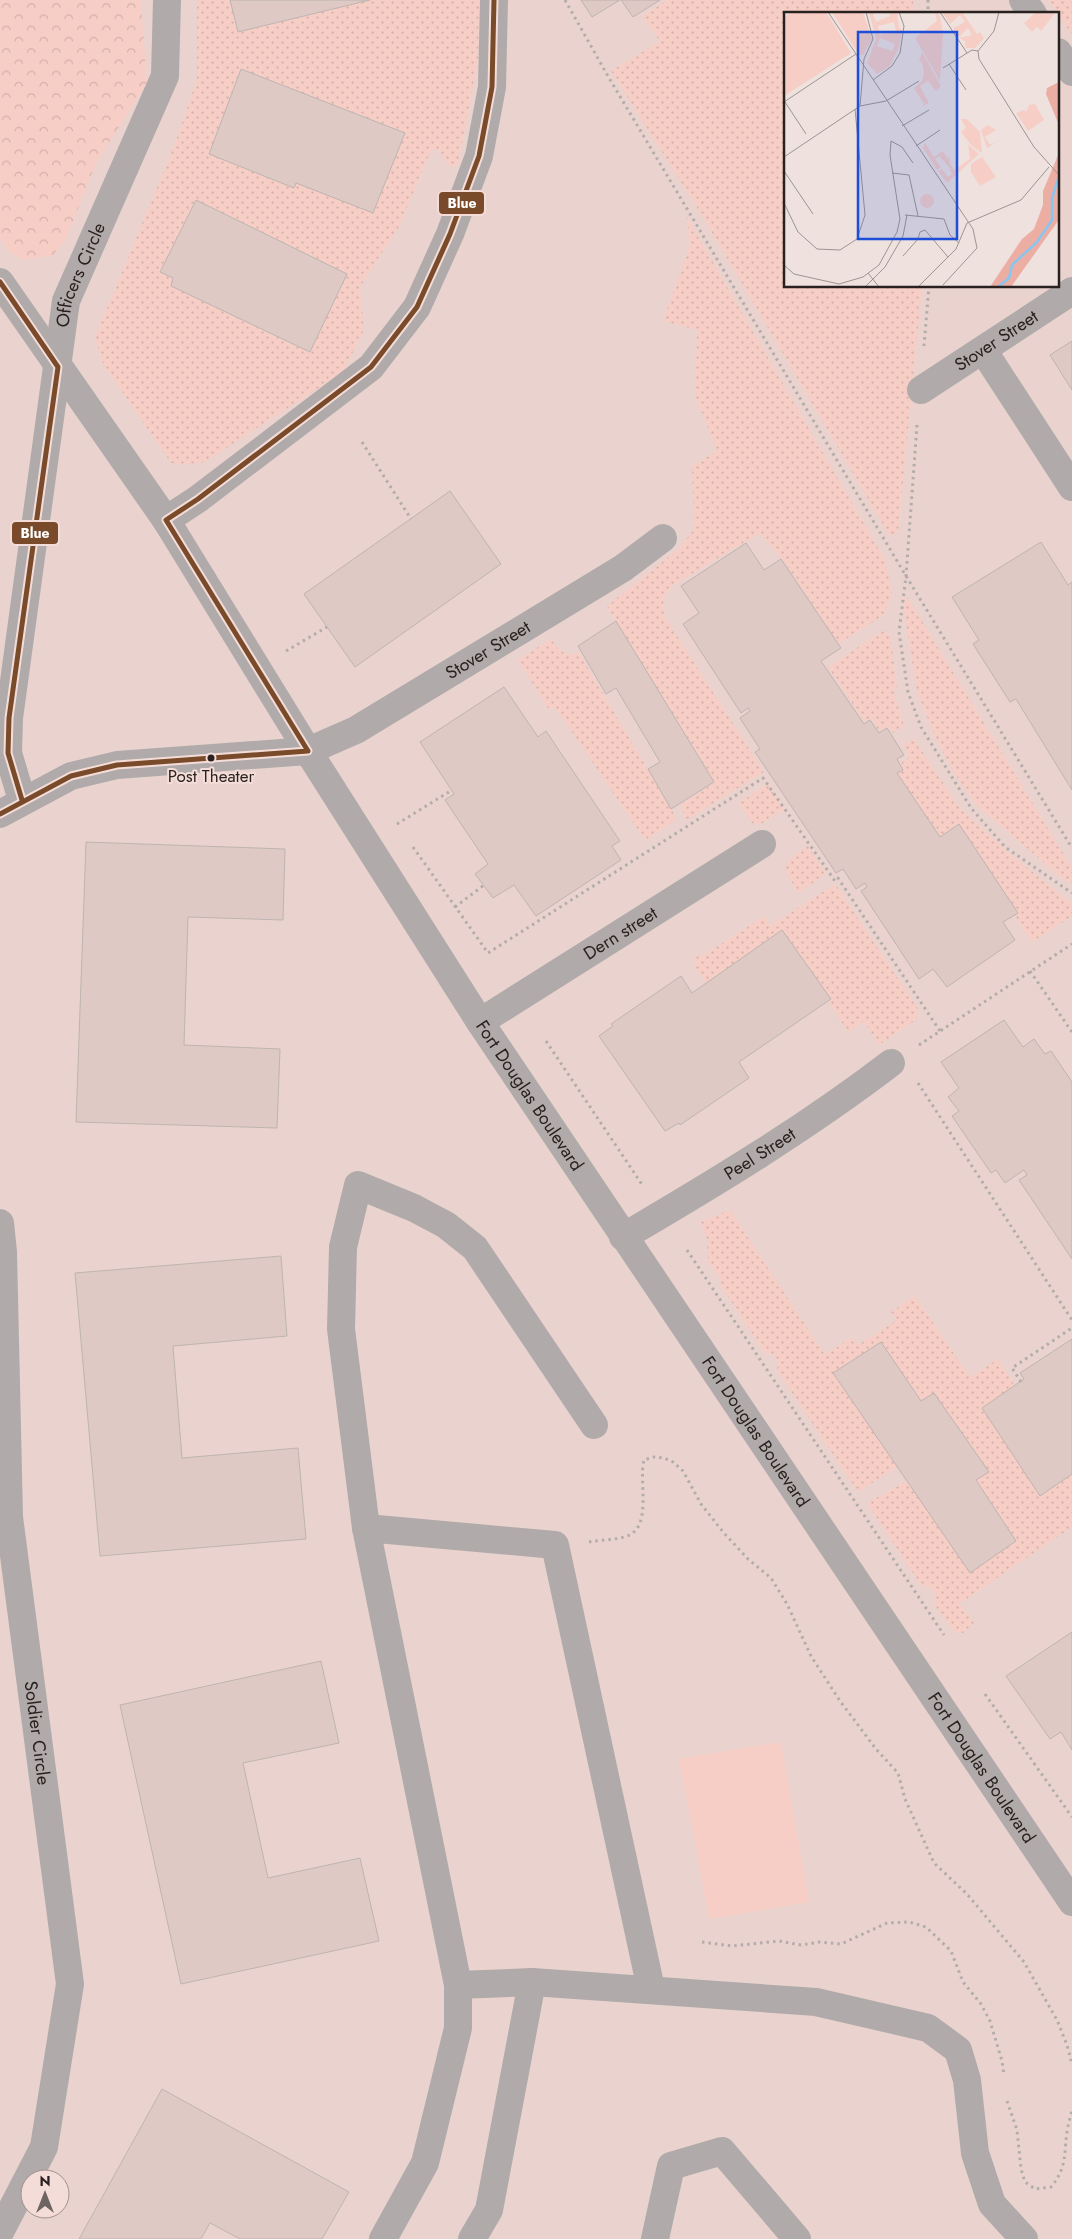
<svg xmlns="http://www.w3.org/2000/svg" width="1072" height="2239" viewBox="0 0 1072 2239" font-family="Jost,sans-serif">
	<defs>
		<pattern id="grass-dots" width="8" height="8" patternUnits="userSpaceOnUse" patternTransform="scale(1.25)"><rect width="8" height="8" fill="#f6cec6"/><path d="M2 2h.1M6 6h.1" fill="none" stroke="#d3b1aa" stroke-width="1.8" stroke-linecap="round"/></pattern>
		<pattern id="park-crowns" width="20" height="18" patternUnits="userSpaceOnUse" patternTransform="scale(1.25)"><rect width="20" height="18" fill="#f6cec6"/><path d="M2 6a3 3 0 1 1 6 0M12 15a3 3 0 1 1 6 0" fill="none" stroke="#d3b1aa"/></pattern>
	</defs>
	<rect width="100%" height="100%" fill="#eee1de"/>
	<path fill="#ead3ce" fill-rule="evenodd" d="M0,0H1072V2239H0ZM786,14H1058V286H786ZM30,2179H60V2209H30Z"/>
	<g fill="url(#grass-dots)" fill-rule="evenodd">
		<path d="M197,0H230L239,32L370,0H479L478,58L458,165L452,167L447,164L439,149L431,150L399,227L360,287L364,330L343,372L205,462L188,464L171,463L103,364L95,337L175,144L197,79ZM241,69L404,133L373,213L296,183L294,188L209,154ZM196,200L347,274L309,352L171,286L173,278L160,272Z"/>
		<path d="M668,0H913L914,14H786V286H922L898,534L889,535L703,217L611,71L660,41L642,16Z"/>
		<path d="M1049,0H1072V35Z"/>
		<path d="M687,217L885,560L892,593L884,615L838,644C826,626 773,538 758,534L673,585L663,598L665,617L764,772L686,820L680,805L714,783L607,606L680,548L694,529L692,466L717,451L695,395L697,330L663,321L690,245Z"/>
		<path d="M908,598L1072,868V883L1062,878L976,805L953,771L935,737L917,691L902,599Z"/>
		<path d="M884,630L891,638L897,689H893L904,726L893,733L888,726L879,731L871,718L864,721L828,667Z"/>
		<path d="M551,639L558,649L568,655L579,653L677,819L645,840L555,707L549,710L518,660Z"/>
		<path d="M914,739L960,808L1008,852L1072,904V916L1032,942L1014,915L1018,912L959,824L940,837L897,773L903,770L900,764L909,757L903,745Z"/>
		<path d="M767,784L784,809L761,824L752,823L739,803Z"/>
		<path d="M808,846L826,874L798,893L785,870L787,861Z"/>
		<path d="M835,884L919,1010L916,1020L879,1045L864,1021L848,1032L783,931L707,984L695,968L694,957L704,955L764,916L770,926Z"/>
		<path d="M730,1210L825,1355L852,1337L858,1345L897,1320L891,1312L915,1296L970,1377L998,1359L1015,1386L982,1408L1040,1496L1072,1474V1527L959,1604L974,1623L963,1633L954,1631L934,1604L936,1596L931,1588L920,1584L867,1503L907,1481L970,1572L1016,1541L976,1480L989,1472L934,1394L921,1401L881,1342L897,1467L858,1492L777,1370L778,1363L773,1354L765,1353L721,1286L720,1279L708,1261L707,1238L700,1222Z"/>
	</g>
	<path fill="url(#park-crowns)" d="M0,0H141L147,83L96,163L65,241L52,256L21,260L8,250L0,238Z"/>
	<path fill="#f6cec6" d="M781,1742L809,1902L709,1919L679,1759Z"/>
	<g fill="#dec9c5" stroke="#beb4b1">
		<path d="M230,0H370L238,32Z"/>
		<path d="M581,0H620L592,17Z"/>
		<path d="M621,0H660L633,17Z"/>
		<path d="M241,69L405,133L373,213L296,183L294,188L209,154Z"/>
		<path d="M196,200L347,274L310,352L171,286L173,278L160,272Z"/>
		<path d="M1072,341V390L1050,355Z"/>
		<path d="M450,491L501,564L355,667L304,594Z"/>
		<path d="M1041,542L1068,585L1072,582V790L1016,699L1010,702L973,644L979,640L952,597Z"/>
		<path d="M746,543L764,570L781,559L841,648L821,661L864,724L870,720L879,733L887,728L904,755L897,759L903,770L897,773L940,837L959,824L1018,913L1003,922L1015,940L947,987L933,969L919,979L861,891L867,887L865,883L856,889L843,869L836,873L755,752L760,749L740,718L750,711L748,708L741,713L683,624L699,613L681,586Z"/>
		<path d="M616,621L714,782L671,809L648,769L660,762L616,688L606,694L578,646Z"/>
		<path d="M504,687L538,737L546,731L620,841L612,846L621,860L536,916L514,885L493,898L475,874L488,864L445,800L454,794L420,742Z"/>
		<path d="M86,842L285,849L283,920L188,917L184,1045L280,1049L277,1128L76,1122Z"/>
		<path d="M782,930L831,999L739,1062L749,1078L680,1125L679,1123L665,1131L599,1036L613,1026L611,1024L681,976L692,993Z"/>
		<path d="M1004,1020L1023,1047L1034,1039L1045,1054L1051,1051L1072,1082V1259L1019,1180L1027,1175L1024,1170L1005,1183L996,1170L991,1173L952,1116L959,1111L948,1097L959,1088L941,1062Z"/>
		<path d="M281,1256L287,1336L173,1346L182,1458L298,1448L306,1539L100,1556L75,1273Z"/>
		<path d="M1072,1339V1474L1040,1496L982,1408L1024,1379L1020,1373Z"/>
		<path d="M881,1342L921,1401L934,1393L989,1472L976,1480L1016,1541L970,1573L833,1373Z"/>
		<path d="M1072,1632V1750L1061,1732L1050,1739L1006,1676Z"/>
		<path d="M321,1661L339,1743L243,1763L268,1878L360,1858L379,1941L181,1984L120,1705Z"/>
		<path d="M162,2089L349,2192L322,2239H240L210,2223L201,2239H79Z"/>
	</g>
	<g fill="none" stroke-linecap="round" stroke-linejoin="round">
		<g stroke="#b2acab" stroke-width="3" stroke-dasharray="2.5 4" stroke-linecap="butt">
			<path d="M565,0L609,78L906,576L1072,848"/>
			<path d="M928,0V14"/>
			<path d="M924,346L929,286"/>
			<path d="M917,425L906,576L899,632L908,692L921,727L971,808L1005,847L1072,893"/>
			<path d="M362,442L411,519"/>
			<path d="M286,651L327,627"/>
			<path d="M397,824L452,790"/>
			<path d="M413,847L488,953L763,778L835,881L838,878L940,1031"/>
			<path d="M455,907L484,885"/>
			<path d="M1030,971L1072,1032"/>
			<path d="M546,1041L643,1186"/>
			<path d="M919,1045L1072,944"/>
			<path d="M918,1083L1072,1320"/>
			<path d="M687,1250L944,1635"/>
			<path d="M1021,1382L1012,1368L1072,1328"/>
			<path d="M589,1542C600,1540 613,1540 624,1537C654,1530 638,1482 644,1460L654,1457L664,1458L673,1462L683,1471L701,1504L723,1532L748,1559L771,1578L787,1604L811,1656L840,1701L876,1749L898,1773L905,1799L934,1863L967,1894L1024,1962L1057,2020L1067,2045L1072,2064"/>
			<path d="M985,1694L1072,1817"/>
			<path d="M702,1942L732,1946L779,1941L801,1945L820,1942L841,1944L887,1923L909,1922L926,1927L951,1951L963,1982L981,2004L990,2021L1002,2061L1004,2075"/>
			<path d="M1007,2101L1017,2130L1021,2169L1025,2182L1035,2189L1051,2187C1069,2165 1063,2151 1068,2126C1069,2121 1071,2115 1072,2110"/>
		</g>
		<g stroke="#b0abaa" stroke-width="28">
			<path d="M1023,0L1033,14"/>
			<path d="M1058,52L1072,72"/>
			<path id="s1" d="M0,282L166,520L308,751L480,1022L1072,1902"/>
			<path d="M983,350L1072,487"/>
			<path id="s2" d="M921,390L1072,291"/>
			<path d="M166,520L198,499L371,367L417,307L450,234L479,156L492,87L494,0"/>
			<path id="s3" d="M22,800L8,753L9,718L66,301L165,76L167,0"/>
			<path id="s4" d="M0,814L71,776L117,765L308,751L356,730L623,568L663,538"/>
			<path id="s5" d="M480,1022L762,844"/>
			<path id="s6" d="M0,1223L3,1252L9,1517L70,1984L44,2147L0,2232"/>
			<path id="s7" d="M623,1237C715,1183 806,1128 891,1063"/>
			<path d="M366,1528L555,1545L651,1989"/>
			<path d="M458,1985L532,1982L816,2002L928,2028L958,2050L967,2080L975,2153L992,2204L1024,2239"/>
			<path d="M383,2239L425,2163L458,2028V1985L366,1528L341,1329L343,1247L358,1185L414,1208L446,1225L475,1248L594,1425"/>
			<path d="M472,2239L489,2210L532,1982"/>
			<path d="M655,2239L671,2166L722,2151L797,2239"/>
		</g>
		<defs>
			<g id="bus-1">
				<path d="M0,282L58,367L9,718L8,753L22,800"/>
				<path d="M0,814L71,776L117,765L308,751L166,520L198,499L371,367L417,307L450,234L479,156L492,87L494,0"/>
			</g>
		</defs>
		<use href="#bus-1" stroke="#f4ddd8" stroke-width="9"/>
		<use href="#bus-1" stroke="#7a4b2a" stroke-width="5"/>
	</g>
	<circle fill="#29211f" stroke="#f4ddd8" stroke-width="2" cx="211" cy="758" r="4.5"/>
	<g text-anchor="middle" stroke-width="4" stroke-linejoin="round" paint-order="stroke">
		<g font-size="17" fill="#29211f" stroke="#f4ddd8">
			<text x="211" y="782">Post Theater</text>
		</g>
		<g font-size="18" fill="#29211f" stroke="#f4ddd8">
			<text dy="6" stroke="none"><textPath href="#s3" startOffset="534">Officers Circle</textPath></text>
			<text dy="6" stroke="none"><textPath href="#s2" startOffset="90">Stover Street</textPath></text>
			<text dy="6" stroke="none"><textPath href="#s4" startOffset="526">Stover Street</textPath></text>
			<text dy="6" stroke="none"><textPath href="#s5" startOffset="166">Dern street</textPath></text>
			<text dy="6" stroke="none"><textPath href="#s1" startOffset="971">Fort Douglas Boulevard</textPath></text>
			<text dy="6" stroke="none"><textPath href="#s7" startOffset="160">Peel Street</textPath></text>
			<text dy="6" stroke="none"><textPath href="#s1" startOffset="1376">Fort Douglas Boulevard</textPath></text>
			<text dy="6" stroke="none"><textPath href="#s6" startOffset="512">Soldier Circle</textPath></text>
			<text dy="6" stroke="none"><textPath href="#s1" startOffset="1781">Fort Douglas Boulevard</textPath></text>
		</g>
	</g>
	<g transform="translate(784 12)">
		<rect width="275" height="275" fill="#eee1de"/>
		<path d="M85,0H93L89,2L92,10L106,4L105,0H113L115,16L118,18L115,35L106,54L93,62L83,51L92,27ZM110,10L112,19L96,23L94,14ZM96,26L111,32L108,39L93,34ZM151,0L156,4L159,23L156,69L131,26L153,9ZM178,0L193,22L196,20L200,26L191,36H182L181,29L175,26L188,23L184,16L175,25L169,16L181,10L176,3L166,12L159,1ZM138,40L157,74L152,79L144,69L136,74L145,91L137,95L140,92L130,76L138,69L140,61L138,50L135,49ZM251,92L260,108L244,119L232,101L240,98L242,100L245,93ZM177,107H183L196,120L198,141L187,133L177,120L182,116ZM204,113L212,118L201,125L206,133L217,127L203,136L197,118ZM141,131L150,145L159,139L164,147L166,145L165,150L170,158L186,147L184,132L195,142L163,171L154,159L158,157L164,165L168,162L165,155L155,144L151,147L157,155L153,158L139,136ZM198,145L212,165L196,174L187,160V152Z" fill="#f6cec6" fill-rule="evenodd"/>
		<path d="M275,70V113L262,82L263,76ZM275,141L274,209L227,275H206L238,227L250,217L259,193V179Z" fill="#ecaea3"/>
		<path d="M7,0H42L67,41L0,84V5ZM48,0H79L88,27L79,43H75Z" fill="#f6cec6"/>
		<path d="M252,0L271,1L257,19L253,15L248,20L240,11ZM136 189a7 7 0 1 1 14 0a7 7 0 1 1-14 0Z" fill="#f6cec6"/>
		<path fill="none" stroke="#87c6f1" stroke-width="2.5" d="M214,275L225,266L228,253L253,230L268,208V186L275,164"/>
		<path fill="none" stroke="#9f9492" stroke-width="1" d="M44,0L189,217L193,236L159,273M156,0L183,41M194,39L195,47L250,135L275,163M194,39L210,19L215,0M165,52L182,78M159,56L188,38L194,39M89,68L108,54L116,41L120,14L115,0M0,90L72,42M1,90L22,122M76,94L80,47L89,27L82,0M118,114L145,98M132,134L156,118M0,145L76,94L102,89L135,69M0,159L29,202M108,161L125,163L134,204M0,191L14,220L33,237L56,238L73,227L81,203L71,97M121,203L160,207L166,223L175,231M119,244L134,227L136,220L141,218L164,245M0,253L10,262L55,272L79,265L95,253L113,220L116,207L106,143L107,129L118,135L129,151M84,261L95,275M81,275L101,255L119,224L123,203M134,275L172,237L183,211L237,188L265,155"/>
		<path fill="#1d4ed8" fill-opacity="0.15" stroke="#1d4ed8" stroke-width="2.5" d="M74,20H173V227H74Z"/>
		<rect width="275" height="275" fill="none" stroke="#29211f" stroke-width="2.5"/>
	</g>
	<g stroke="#f4ddd8" stroke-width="2">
		<rect x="438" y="191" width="47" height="24" rx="5" fill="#7a4b2a"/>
		<rect x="11" y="521" width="48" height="24" rx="5" fill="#7a4b2a"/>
	</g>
	<g font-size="14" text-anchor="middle" font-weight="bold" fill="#fff">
		<text x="462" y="208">Blue</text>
		<text x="35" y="538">Blue</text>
	</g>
	<g transform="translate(45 2194)"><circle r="24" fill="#f4ddd8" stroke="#a3928e"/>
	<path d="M0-4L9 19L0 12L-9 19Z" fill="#6e6462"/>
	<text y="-8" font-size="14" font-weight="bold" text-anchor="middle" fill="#29211f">N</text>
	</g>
</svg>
